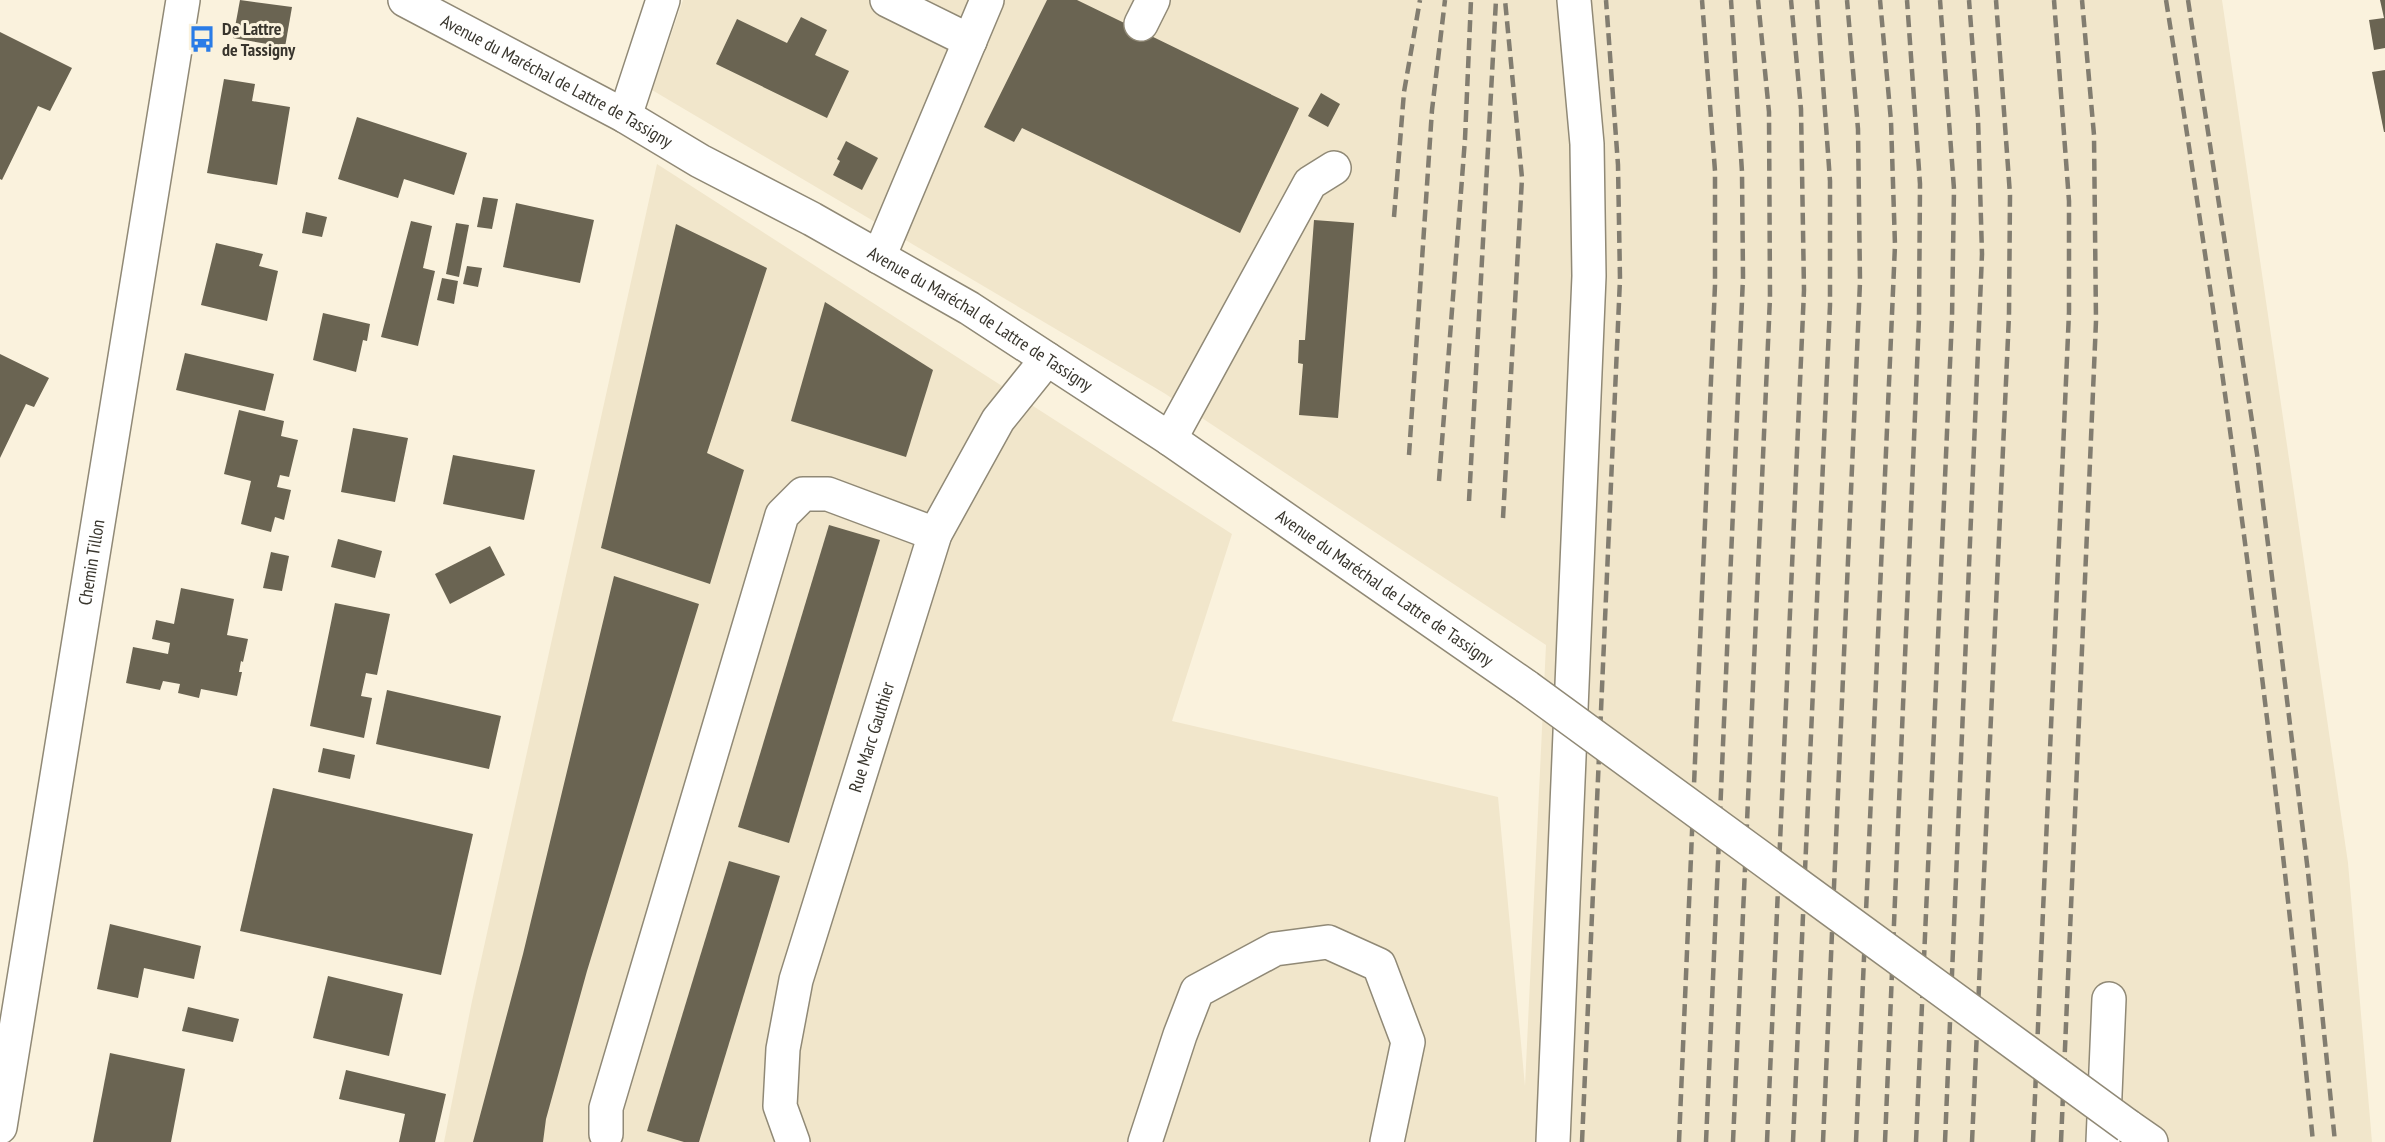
<svg xmlns="http://www.w3.org/2000/svg" width="2385" height="1142" viewBox="0 0 2385 1142" font-family="'PT Sans Narrow',sans-serif">
	<rect width="100%" height="100%" fill="#faf2dd"/>
	<path fill="#f1e6cb" d="M683,0H2222L2348,863L2372,1142H444L472,1001L657,164L1232,534L1172,721L1498,797L1525,1086L1546,645L1164,393L652,90Z"/>
	<g fill="#6a6452">
		<path d="M240,0L292,7L285,47L233,38Z"/>
		<path d="M1047,0H1077L1299,108L1240,233L1022,128L1014,142L984,127Z"/>
		<path d="M2380,0H2385V48L2374,50L2369,20L2384,18Z"/>
		<path d="M801,17L827,30L815,55L849,71L827,118L716,64L737,19L787,43Z"/>
		<path d="M0,32L72,68L50,111L38,106L2,180L0,179Z"/>
		<path d="M2385,70V132H2384L2372,72Z"/>
		<path d="M224,79L255,84L252,101L290,107L277,185L207,173Z"/>
		<path d="M1321,93L1340,104L1328,127L1308,116Z"/>
		<path d="M357,117L467,153L454,195L404,179L398,198L338,179Z"/>
		<path d="M846,141L878,158L862,190L833,175L840,161L837,159Z"/>
		<path d="M483,197L498,199L492,229L477,227Z"/>
		<path d="M516,203L594,220L580,283L503,267Z"/>
		<path d="M306,212L327,217L322,237L302,233Z"/>
		<path d="M1314,220L1354,223L1338,418L1299,415L1303,364L1298,363L1299,340H1305Z"/>
		<path d="M411,221L432,226L423,268L435,271L418,346L381,337Z"/>
		<path d="M456,223L469,225L459,277L446,274Z"/>
		<path d="M676,224L767,268L707,453L744,470L710,584L601,548Z"/>
		<path d="M216,243L263,254L259,266L278,271L267,321L201,305Z"/>
		<path d="M467,266L482,268L478,287L463,284Z"/>
		<path d="M442,278L458,281L454,304L437,300Z"/>
		<path d="M825,302L933,370L906,457L791,421Z"/>
		<path d="M323,313L370,324L367,341L363,340L356,372L313,360Z"/>
		<path d="M185,353L274,374L265,411L176,390Z"/>
		<path d="M0,354L49,378L34,407L26,404L0,458Z"/>
		<path d="M239,410L284,421L281,436L298,440L289,477L280,475L277,487L291,490L284,520L275,517L271,532L241,524L251,481L224,474Z"/>
		<path d="M353,428L408,438L395,502L341,492Z"/>
		<path d="M453,455L535,470L524,520L443,504Z"/>
		<path d="M829,525L880,540L789,843L738,827Z"/>
		<path d="M338,539L382,551L375,578L331,567Z"/>
		<path d="M490,546L505,575L450,604L435,574Z"/>
		<path d="M271,552L289,556L282,591L263,588Z"/>
		<path d="M614,576L699,604L587,971L546,1119L543,1142H473L523,954Z"/>
		<path d="M181,588L234,599L227,635L248,639L243,662L241,661L239,672H242L237,696L201,689L199,698L178,693L180,684L163,681L160,690L126,683L133,647L168,654L170,643L152,639L156,620L174,624Z"/>
		<path d="M335,603L390,614L377,675L366,673L361,696L372,698L364,738L310,726Z"/>
		<path d="M387,690L501,716L489,769L376,744Z"/>
		<path d="M323,748L355,755L350,779L318,772Z"/>
		<path d="M273,788L473,834L441,975L240,931Z"/>
		<path d="M729,861L780,876L699,1142H684L647,1131Z"/>
		<path d="M110,924L201,946L194,979L144,968L138,998L97,989Z"/>
		<path d="M328,976L403,994L389,1056L313,1038Z"/>
		<path d="M188,1007L239,1019L233,1042L182,1031Z"/>
		<path d="M110,1053L185,1069L171,1142H93Z"/>
		<path d="M346,1070L446,1094L435,1142H399L405,1114L339,1099Z"/>
	</g>
	<g fill="none" stroke-linecap="round" stroke-linejoin="round">
		<defs>
			<g id="minor">
				<path id="s1" d="M405,0L625,116L700,161L812,219L969,308L1170,439L1527,687"/>
				<path d="M887,0L970,41"/>
				<path d="M1141,24L1153,0"/>
				<path d="M625,116L663,0"/>
				<path d="M879,257L987,0"/>
				<path d="M1170,439L1310,183L1334,168"/>
				<path d="M2128,1126L2151,1142"/>
				<path id="s2" d="M0,1127L183,0"/>
				<path d="M606,1134V1108L782,515L803,494H828L935,534"/>
				<path id="s3" d="M793,1142L780,1106L783,1049L796,980L935,534L998,420L1047,359"/>
				<path d="M1145,1142L1180,1035L1197,991L1275,949L1328,942L1379,965L1408,1042L1387,1142"/>
				<path d="M1553,1142L1589,276L1587,144L1574,0"/>
				<path d="M2103,1142L2109,999"/>
			</g>
		</defs>
		<use href="#minor" stroke="#908976" stroke-width="36"/>
		<use href="#minor" stroke="#fff" stroke-width="33"/>
		<g stroke="#827d70" stroke-width="4.5" stroke-dasharray="12 6" stroke-linecap="butt">
			<path d="M2166,0C2227,379 2276,760 2313,1142"/>
			<path d="M2188,0L2257,454L2308,872L2335,1142"/>
			<path d="M1394,217L1404,92L1420,0"/>
			<path d="M1409,455L1432,110L1445,0"/>
			<path d="M1439,481L1465,139L1471,0"/>
			<path d="M1469,501L1496,0"/>
			<path d="M1503,518L1522,178L1505,0"/>
			<path d="M1582,1142L1620,279L1618,165L1606,0"/>
			<path d="M1679,1142L1715,285V171L1702,0"/>
			<path d="M1706,1142L1743,277L1742,172L1731,0"/>
			<path d="M1733,1142L1770,297L1769,112L1758,0"/>
			<path d="M1767,1142L1804,290L1801,109L1791,0"/>
			<path d="M1793,1142L1830,305V181L1817,0"/>
			<path d="M1823,1142L1860,282L1858,129L1847,0"/>
			<path d="M1856,1142L1895,245L1891,121L1880,0"/>
			<path d="M1885,1142L1919,318L1920,184L1907,0"/>
			<path d="M1916,1142L1952,318L1954,189L1940,0"/>
			<path d="M1945,1142L1982,254L1978,118L1969,0"/>
			<path d="M1972,1142L2009,315L2010,195L1996,0"/>
			<path d="M2033,1142L2069,312V201L2054,0"/>
			<path d="M2061,1142L2096,321L2094,135L2082,0"/>
		</g>
		<defs>
			<path id="minor-bridge" d="M1527,687L2128,1126"/>
		</defs>
		<use href="#minor-bridge" stroke="#908976" stroke-width="36" stroke-linecap="butt"/>
		<use href="#minor-bridge" stroke="#fff" stroke-width="33"/>
	</g>
	<defs>
		<symbol id="bus-bare" viewBox="-9 -9 18 18"><path d="M-5-6H5V4H4V6H2V4H-2V6H-4V4H-5ZM-3.5-4V0h7V-4ZM-3.5 1.2v1.5H-2V1.2ZM2 1.2v1.5H3.5V1.2Z" fill="#2a7ce7" stroke="#faf2dd" stroke-width="2.5" paint-order="stroke"/></symbol>
	</defs>
	<g fill-rule="evenodd">
		<use href="#bus-bare" x="183" y="20" width="38" height="38"/>
	</g>
	<g text-anchor="middle" stroke-width="6" stroke-linejoin="round" paint-order="stroke">
		<g font-size="18" font-weight="bold" fill="#38352d" stroke="#faf2dd" text-anchor="start">
			<text x="222" y="35">De Lattre<tspan x="222" dy="21">de Tassigny</tspan></text>
		</g>
		<g font-size="18" fill="#38352d" stroke="#faf2dd">
			<text dy="6" stroke="none"><textPath href="#s1" startOffset="172">Avenue du Maréchal de Lattre de Tassigny</textPath></text>
			<text dy="6" stroke="none"><textPath href="#s1" startOffset="658">Avenue du Maréchal de Lattre de Tassigny</textPath></text>
			<text dy="6" stroke="none"><textPath href="#s2" startOffset="572">Chemin Tillon</textPath></text>
			<text dy="6" stroke="none"><textPath href="#s1" startOffset="1144">Avenue du Maréchal de Lattre de Tassigny</textPath></text>
			<text dy="6" stroke="none"><textPath href="#s3" startOffset="420">Rue Marc Gauthier</textPath></text>
		</g>
	</g>
</svg>
